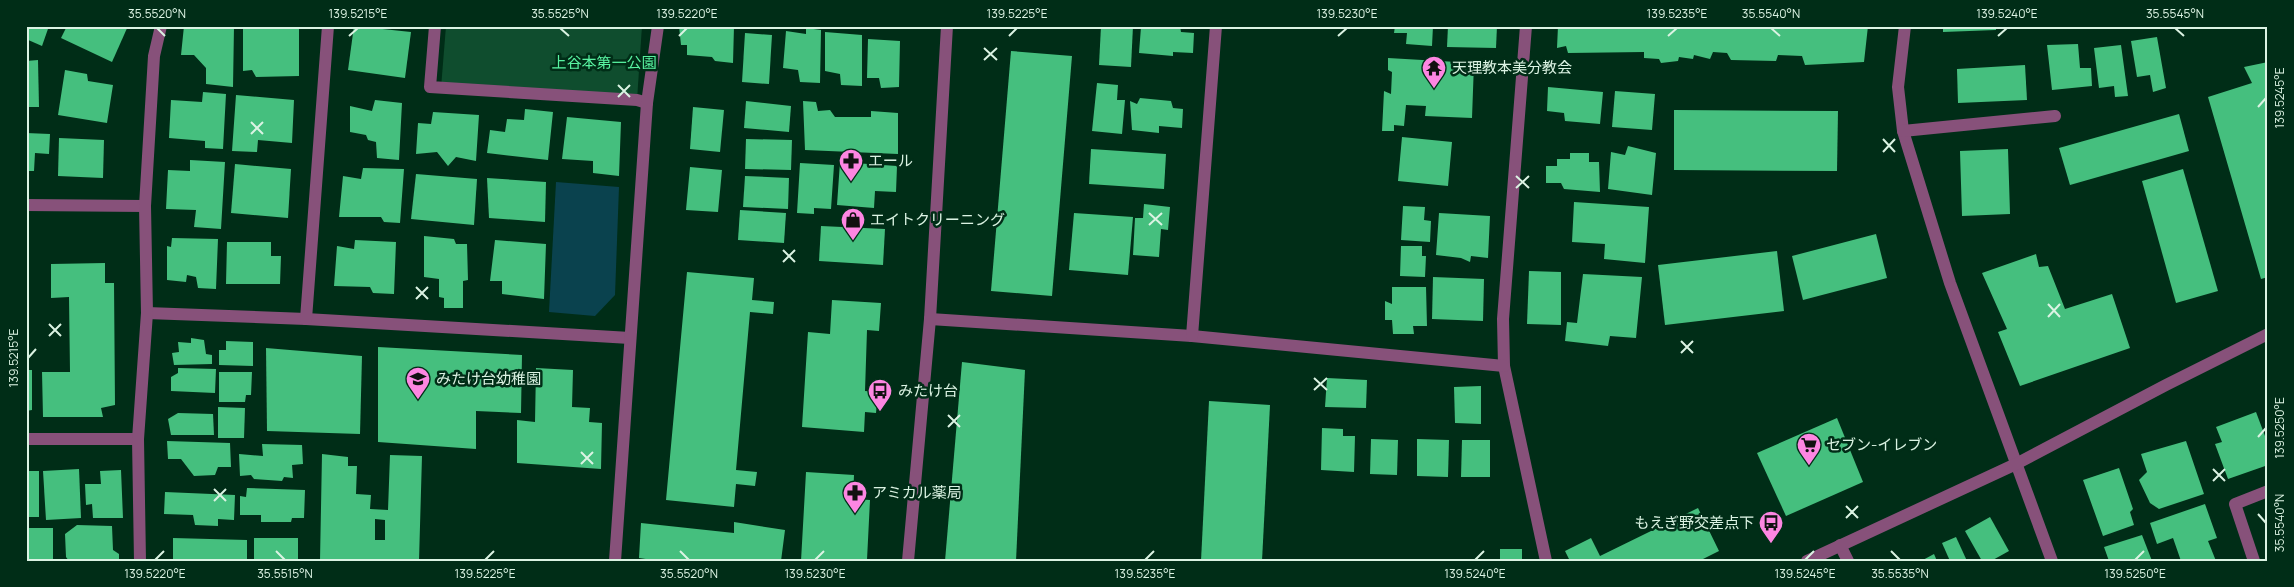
<svg xmlns="http://www.w3.org/2000/svg" width="2294" height="587" viewBox="0 0 2294 587" font-family="Manrope,'Noto Sans JP',sans-serif">
	<rect width="100%" height="100%" fill="#002d17"/>
	<path fill="#0f4d2e" d="M446,26H642L637,100L441,88Z"/>
	<path fill="#0a424e" d="M556,182L619,187L615,295L595,316L549,312Z"/>
	<g fill="#45bf7e" fill-rule="evenodd">
		<path d="M26,26H49L42,46L26,39Z"/>
		<path d="M67,26H128L112,62L61,38Z"/>
		<path d="M184,26H234L233,87L206,84V68L194,55H181Z"/>
		<path d="M354,26L411,32L405,78L348,70Z"/>
		<path d="M679,26H734L733,63L715,61L712,57L687,55V45H681Z"/>
		<path d="M1101,26H1133L1131,67L1099,65Z"/>
		<path d="M1180,26L1181,32L1194,33L1193,53L1173,52V56L1139,53L1141,27Z"/>
		<path d="M1395,26H1433L1432,46L1406,44L1407,33H1394Z"/>
		<path d="M1448,26H1497L1496,48L1447,47Z"/>
		<path d="M1558,26H1868L1864,62L1805,65L1802,56L1778,55L1776,61L1731,60L1727,53L1713,52L1710,59L1694,55L1693,59L1679,57L1678,61L1661,63L1659,59L1644,58V52L1568,53L1566,46L1557,48Z"/>
		<path d="M1943,26H1996V30L1943,32Z"/>
		<path d="M243,28L299,29V76L256,77L252,70L243,71Z"/>
		<path d="M806,28L821,30L820,83L800,82L798,70L783,68L786,31L806,34Z"/>
		<path d="M825,32L862,35V86L841,85L840,74L825,71Z"/>
		<path d="M745,33L772,35L769,84L742,82Z"/>
		<path d="M2157,37L2166,88L2153,92L2150,75L2137,77L2131,41Z"/>
		<path d="M868,39L900,41L899,87L881,88L879,78H867Z"/>
		<path d="M2078,44L2080,68H2091L2092,86L2052,90L2047,45Z"/>
		<path d="M2121,45L2128,96L2115,97L2114,86L2099,88L2094,48Z"/>
		<path d="M1011,51L1072,56L1052,296L991,291Z"/>
		<path d="M1388,58L1474,63L1472,118L1425,116L1426,106L1406,105L1404,126L1394,125V131H1382L1384,91L1391,94L1392,72L1388,70Z"/>
		<path d="M38,60L39,107H26V61Z"/>
		<path d="M2268,62V277L2261,279L2208,97L2252,83L2244,67Z"/>
		<path d="M2025,65L2027,100L1958,103L1957,69Z"/>
		<path d="M65,70L87,74L88,81L113,85L107,123L58,115Z"/>
		<path d="M1097,83L1118,85L1117,100H1125L1122,134L1092,131Z"/>
		<path d="M1548,87L1603,92L1600,124L1565,121L1564,113L1547,111Z"/>
		<path d="M1615,91L1655,94L1652,130L1612,127Z"/>
		<path d="M203,92L226,94L223,149L205,148V141L169,138L171,100L202,102Z"/>
		<path d="M236,95L294,100L292,143L258,140L257,152L232,151Z"/>
		<path d="M1140,98L1171,101L1173,108L1183,109L1182,128L1159,126V133L1132,130L1130,101L1137,104Z"/>
		<path d="M375,100L402,103L399,160L377,158L376,142L368,140L366,135L350,132V106L372,111Z"/>
		<path d="M746,101L791,106L789,132L744,128Z"/>
		<path d="M803,101L816,102L818,111L830,110L835,117H871V111L898,113V154L805,150Z"/>
		<path d="M693,107L724,110L720,152L690,149Z"/>
		<path d="M525,109L553,112L548,160L487,153L490,130L505,132L507,119L524,120Z"/>
		<path d="M1674,110L1838,111L1837,171L1674,170Z"/>
		<path d="M433,112L479,115L476,161L456,157L448,166L437,152L416,154L418,123L431,124Z"/>
		<path d="M2179,114L2189,151L2070,185L2059,148Z"/>
		<path d="M567,117L621,122L619,176L593,173V161L562,159Z"/>
		<path d="M26,133L50,134L49,154L35,153L34,171H26Z"/>
		<path d="M1402,137L1452,142L1448,186L1398,181Z"/>
		<path d="M59,138L104,140L103,178L58,176Z"/>
		<path d="M746,139L792,140L791,170L745,169Z"/>
		<path d="M1628,146L1656,153L1652,195L1608,189L1611,152L1625,155Z"/>
		<path d="M1091,149L1166,154L1164,189L1089,184Z"/>
		<path d="M2008,149L2010,214L1962,216L1960,151Z"/>
		<path d="M1570,153H1589V162H1599L1600,192L1564,189L1561,183H1546V166H1557V159H1570Z"/>
		<path d="M190,160L225,162L221,229L194,227L196,210L166,209L168,170L190,171Z"/>
		<path d="M840,162L897,166L896,192L875,191L874,208L837,205Z"/>
		<path d="M800,163L834,165L831,209L814,208V214L797,213Z"/>
		<path d="M235,164L291,169L288,218L231,213Z"/>
		<path d="M690,167L722,170L718,212L686,210Z"/>
		<path d="M363,168L404,169L400,223L384,222L381,217H339L343,176L361,179Z"/>
		<path d="M2183,169L2218,291L2176,303L2142,181Z"/>
		<path d="M416,174L477,179L474,225L411,219Z"/>
		<path d="M745,176L789,178L788,209L743,207Z"/>
		<path d="M487,178L546,182L545,222L489,218Z"/>
		<path d="M1574,202L1649,207L1645,263L1604,259L1605,244L1572,242Z"/>
		<path d="M1144,204L1170,207L1168,230L1161,229L1159,257L1133,255L1135,218H1143Z"/>
		<path d="M1403,206L1425,207L1424,220L1431,221L1430,242L1401,240Z"/>
		<path d="M740,210L786,213L784,243L738,240Z"/>
		<path d="M1074,213L1133,217L1128,275L1069,270Z"/>
		<path d="M1439,213L1490,216L1488,258L1471,256L1470,262L1461,258L1436,255Z"/>
		<path d="M821,226L885,229L883,265L819,261Z"/>
		<path d="M1876,234L1887,278L1803,300L1792,256Z"/>
		<path d="M424,236L454,239L456,244H467L468,280L463,281V308H444V298L439,297V279L424,277Z"/>
		<path d="M172,238L218,239L216,289L198,288L196,277L187,275L186,282L167,280V246L171,247Z"/>
		<path d="M355,240L396,242L394,294L373,293L370,287L334,286L337,246L354,249Z"/>
		<path d="M495,240L546,244L544,299L502,294V281H490Z"/>
		<path d="M227,242H271V256H281L280,284H226Z"/>
		<path d="M1401,246H1422V256H1426L1425,277L1400,276Z"/>
		<path d="M1777,251L1784,311L1665,325L1658,265Z"/>
		<path d="M2036,254L2039,267L2048,266L2065,309L2112,294L2130,348L2020,386L1998,332L2007,329L1982,273Z"/>
		<path d="M105,263V283H114L115,405L101,408L103,417H43L42,372H70L69,297L51,298V264Z"/>
		<path d="M1529,271L1561,272V325L1527,324Z"/>
		<path d="M687,272L754,278L752,300L774,302L773,314L750,312L736,470L757,472L755,486L736,484L734,507L666,500Z"/>
		<path d="M1583,274L1642,277L1636,338L1610,336L1608,346L1565,341L1567,322L1577,323Z"/>
		<path d="M1433,277L1484,279L1483,321L1432,319Z"/>
		<path d="M1392,287H1426L1427,326H1413L1414,334H1393L1392,320H1385V301L1392,304Z"/>
		<path d="M832,300L881,303L879,331L867,330L865,391L878,392L876,413L865,412L864,432L802,427L808,332L830,334Z"/>
		<path d="M191,338L204,340L206,354L212,355V364L174,365L172,353L179,352L178,342L191,343Z"/>
		<path d="M226,341L253,342V366L219,365V350H226Z"/>
		<path d="M378,347L522,355L521,413L476,411V449L378,442Z"/>
		<path d="M266,348L362,356L360,434L267,431Z"/>
		<path d="M962,362L1025,370L1016,561H945Z"/>
		<path d="M178,368L216,369L215,393L171,391V377L178,373Z"/>
		<path d="M536,368L573,370L572,407L590,408L589,422L602,423L601,469L517,463V420L535,422Z"/>
		<path d="M26,370H32V410L26,411Z"/>
		<path d="M219,372H252L251,395H246L245,402H219Z"/>
		<path d="M1327,378L1367,380L1366,408L1325,407Z"/>
		<path d="M1481,386V424L1455,423L1454,387Z"/>
		<path d="M1209,401L1270,405L1262,561H1201Z"/>
		<path d="M218,407L245,408L244,438H218Z"/>
		<path d="M2256,412L2268,444V465L2228,479L2215,444L2222,442L2216,427Z"/>
		<path d="M178,413L213,414L214,435H171L168,419Z"/>
		<path d="M1837,418L1863,482L1786,516L1757,453Z"/>
		<path d="M1322,428L1343,429V436H1355L1354,472L1321,470Z"/>
		<path d="M1371,439L1398,440L1397,475L1370,474Z"/>
		<path d="M1417,439L1449,440L1448,477L1417,476Z"/>
		<path d="M1462,440H1490V477H1461Z"/>
		<path d="M167,441L230,443L231,467H218L215,475L194,476L181,459H168Z"/>
		<path d="M2186,441L2204,494L2159,509L2150,503L2139,480L2147,472L2141,454Z"/>
		<path d="M262,444L302,445L303,464L292,465L293,478L284,477L282,481L254,479L251,475L240,476L239,454L263,456Z"/>
		<path d="M322,454L348,457V466H357L356,494L371,495L370,509L388,510L390,455L422,456L419,561H320ZM375,519L385,520V540H375Z"/>
		<path d="M2119,468L2133,509L2130,512L2134,525L2103,536L2083,480Z"/>
		<path d="M79,469L81,518L46,520L43,471Z"/>
		<path d="M121,470L123,518H93L92,504L86,505L85,484H101L100,471Z"/>
		<rect x="26" y="471" width="13" height="46"/>
		<path d="M806,472L854,475L853,499L870,500L867,560L801,561Z"/>
		<path d="M247,488L305,490L304,518H292L291,522H261V515H240V496L246,497Z"/>
		<path d="M165,492L235,495L234,520L218,519V526L195,525L193,515L164,514Z"/>
		<path d="M2205,504L2217,538L2208,541L2216,561H2181L2173,538L2157,544L2150,523Z"/>
		<path d="M1698,508L1719,551L1699,561H1570L1565,551L1591,538L1600,556Z"/>
		<path d="M1990,517L2009,551L1991,561H1982L1965,531Z"/>
		<path d="M734,522L785,530L781,561H659L639,558L641,523L734,533Z"/>
		<path d="M77,525L112,526L113,550L119,554V561H69L66,557L65,534Z"/>
		<rect x="26" y="528" width="27" height="33"/>
		<path d="M2142,535L2152,561H2109L2104,547Z"/>
		<path d="M1956,537L1967,561H1950L1942,543Z"/>
		<path d="M173,538L247,540V561H173Z"/>
		<rect x="254" y="538" width="44" height="23"/>
		<rect x="1500" y="549" width="22" height="12"/>
		<path d="M1934,554L1937,561H1921Z"/>
	</g>
	<g fill="none" stroke-linecap="round" stroke-linejoin="round">
		<g stroke="#87517a" stroke-width="12">
			<path d="M435,26L430,87L637,100L647,103"/>
			<path d="M1526,26L1503,319L1504,366L1546,561"/>
			<path d="M1905,26L1898,87L1903,131L1950,283L2052,561"/>
			<path d="M1903,131L2055,116"/>
			<path d="M26,205L145,206"/>
			<path d="M147,313L306,319L630,338"/>
			<path d="M306,319L328,26"/>
			<path d="M930,319L1192,336L1504,366"/>
			<path d="M1192,336L1216,26"/>
			<path d="M26,439H138"/>
			<path d="M1840,545L1848,561"/>
			<path d="M140,561L138,439L147,313L145,206L154,56L161,26"/>
			<path d="M615,561L647,103L658,26"/>
			<path d="M908,561L930,319L947,26"/>
			<path d="M1807,561L2016,464L2166,385L2268,334"/>
			<path d="M2254,561L2235,504L2268,491"/>
		</g>
	</g>
	<path fill="none" stroke="#dbf3e3" stroke-width="2" d="M157,28L165,36M560,28L569,36M1771,28L1780,36M2175,28L2184,36M349,36L358,28M679,36L687,28M1009,36L1017,28M1338,36L1347,28M1668,36L1677,28M1998,36L2007,28M984,48L997,60M984,60L997,48M618,85L630,97M618,97L630,85M2258,107L2266,98M251,122L263,134M251,134L263,122M1883,139L1895,152M1883,152L1895,139M1516,176L1529,188M1516,188L1529,176M1149,213L1162,225M1149,225L1162,213M783,250L795,262M783,262L795,250M416,287L428,299M416,299L428,287M2048,304L2060,317M2048,317L2060,304M49,324L61,336M49,336L61,324M1681,341L1693,353M1681,353L1693,341M28,358L36,349M1314,378L1327,390M1314,390L1327,378M948,415L960,427M948,427L960,415M2258,437L2266,428M581,452L593,464M581,464L593,452M2213,469L2225,481M2213,481L2225,469M214,489L226,501M214,501L226,489M1846,506L1858,518M2258,514L2266,523M1846,518L1858,506M276,551L285,560M680,551L689,560M1891,551L1900,560M155,560L164,551M485,560L494,551M815,560L824,551M1145,560L1154,551M1475,560L1484,551M1805,560L1814,551M2135,560L2144,551"/>
	<defs>
		<symbol id="temple-pin" viewBox="-11 -11 22 30"><path d="M0 17L-7.5 6A9.5 9.5 0 1 1 7.5 6Z" fill="#fd86e2" stroke="#002d17"/><path d="M0-6L5-2H3V0L6.5 2.5H4V6H1.5V3h-3V6H-4V2.5H-6.5L-3 0V-2H-5Z" fill="#111"/></symbol>
		<symbol id="pharmacy-pin" viewBox="-11 -11 22 30"><path d="M0 17L-7.5 6A9.5 9.5 0 1 1 7.5 6Z" fill="#fd86e2" stroke="#002d17"/><path d="M-2-6h4v4h4v4h-4v4h-4v-4h-4v-4h4Z" fill="#111"/></symbol>
		<symbol id="shop-pin" viewBox="-11 -11 22 30"><path d="M0 17L-7.5 6A9.5 9.5 0 1 1 7.5 6Z" fill="#fd86e2" stroke="#002d17"/><path d="M-5-2.5h2.3a2.7 3.5 0 0 1 5.4 0H5L5.5 6h-11ZM-1.5-2.5h3a1.5 2.3 0 0 0-3 0Z" fill="#111"/></symbol>
		<symbol id="school-pin" viewBox="-11 -11 22 30"><path d="M0 17L-7.5 6A9.5 9.5 0 1 1 7.5 6Z" fill="#fd86e2" stroke="#002d17"/><path d="M0-5L7-2L0 1L-7-2ZM-4 1L0 2.5L4 1V4Q0 6-4 4Z" fill="#111"/></symbol>
		<symbol id="bus-pin" viewBox="-11 -11 22 30"><path d="M0 17L-7.5 6A9.5 9.5 0 1 1 7.5 6Z" fill="#fd86e2" stroke="#002d17"/><path d="M-5-6H5V4H4V6H2V4H-2V6H-4V4H-5ZM-3.5-4V0h7V-4ZM-3.5 1.2v1.5H-2V1.2ZM2 1.2v1.5H3.5V1.2Z" fill="#111"/></symbol>
		<symbol id="supermarket-pin" viewBox="-11 -11 22 30"><path d="M0 17L-7.5 6A9.5 9.5 0 1 1 7.5 6Z" fill="#fd86e2" stroke="#002d17"/><path d="M-6-5.5h2.5l.6 2H6L4.5 2H-2.5L-4.4-4H-6ZM-1.5 3.2a1.3 1.3 0 1 0 .1 0ZM3 3.2a1.3 1.3 0 1 0 .1 0Z" fill="#111"/></symbol>
	</defs>
	<g fill-rule="evenodd">
		<use href="#temple-pin" x="1420" y="54" width="28" height="38"/>
		<use href="#pharmacy-pin" x="837" y="147" width="28" height="38"/>
		<use href="#shop-pin" x="839" y="206" width="28" height="38"/>
		<use href="#school-pin" x="404" y="365" width="28" height="38"/>
		<use href="#bus-pin" x="866" y="377" width="28" height="38"/>
		<use href="#supermarket-pin" x="1795" y="431" width="28" height="38"/>
		<use href="#pharmacy-pin" x="841" y="479" width="28" height="38"/>
		<use href="#bus-pin" x="1757" y="509" width="28" height="38"/>
	</g>
	<g text-anchor="middle" stroke-width="5" stroke-linejoin="round" paint-order="stroke">
		<g font-size="15" fill="#58f3a1" stroke="#002d17">
			<text x="604" y="68">上谷本第一公園</text>
		</g>
		<g font-size="15" fill="#dbf3e3" stroke="#002d17" text-anchor="start">
			<text x="1452" y="73">天理教本美分教会</text>
			<text x="868" y="166">エール</text>
			<text x="870" y="225">エイトクリーニング</text>
			<text x="436" y="384">みたけ台幼稚園</text>
			<text x="898" y="396">みたけ台</text>
			<text x="1826" y="450">セブン-イレブン</text>
			<text x="872" y="498">アミカル薬局</text>
			<text x="1754" y="528" text-anchor="end">もえぎ野交差点下</text>
		</g>
	</g>
	<rect width="2294" height="587" fill="none" stroke="#002d17" stroke-width="55"/>
	<rect x="28" y="28" width="2238" height="532" fill="none" stroke="#dbf3e3" stroke-width="2"/>
	<g font-size="12" text-anchor="middle" fill="#dbf3e3">
		<text x="157" y="18">35.5520°N</text>
		<text x="358" y="18">139.5215°E</text>
		<text x="560" y="18">35.5525°N</text>
		<text x="687" y="18">139.5220°E</text>
		<text x="1017" y="18">139.5225°E</text>
		<text x="1347" y="18">139.5230°E</text>
		<text x="1677" y="18">139.5235°E</text>
		<text x="1771" y="18">35.5540°N</text>
		<text x="2007" y="18">139.5240°E</text>
		<text x="2175" y="18">35.5545°N</text>
		<text transform="translate(2280 98) rotate(-90)" y="4">139.5245°E</text>
		<text transform="translate(14 358) rotate(-90)" y="4">139.5215°E</text>
		<text transform="translate(2280 428) rotate(-90)" y="4">139.5250°E</text>
		<text transform="translate(2280 523) rotate(-90)" y="4">35.5540°N</text>
		<text x="155" y="578">139.5220°E</text>
		<text x="285" y="578">35.5515°N</text>
		<text x="485" y="578">139.5225°E</text>
		<text x="689" y="578">35.5520°N</text>
		<text x="815" y="578">139.5230°E</text>
		<text x="1145" y="578">139.5235°E</text>
		<text x="1475" y="578">139.5240°E</text>
		<text x="1805" y="578">139.5245°E</text>
		<text x="1900" y="578">35.5535°N</text>
		<text x="2135" y="578">139.5250°E</text>
	</g>
</svg>
